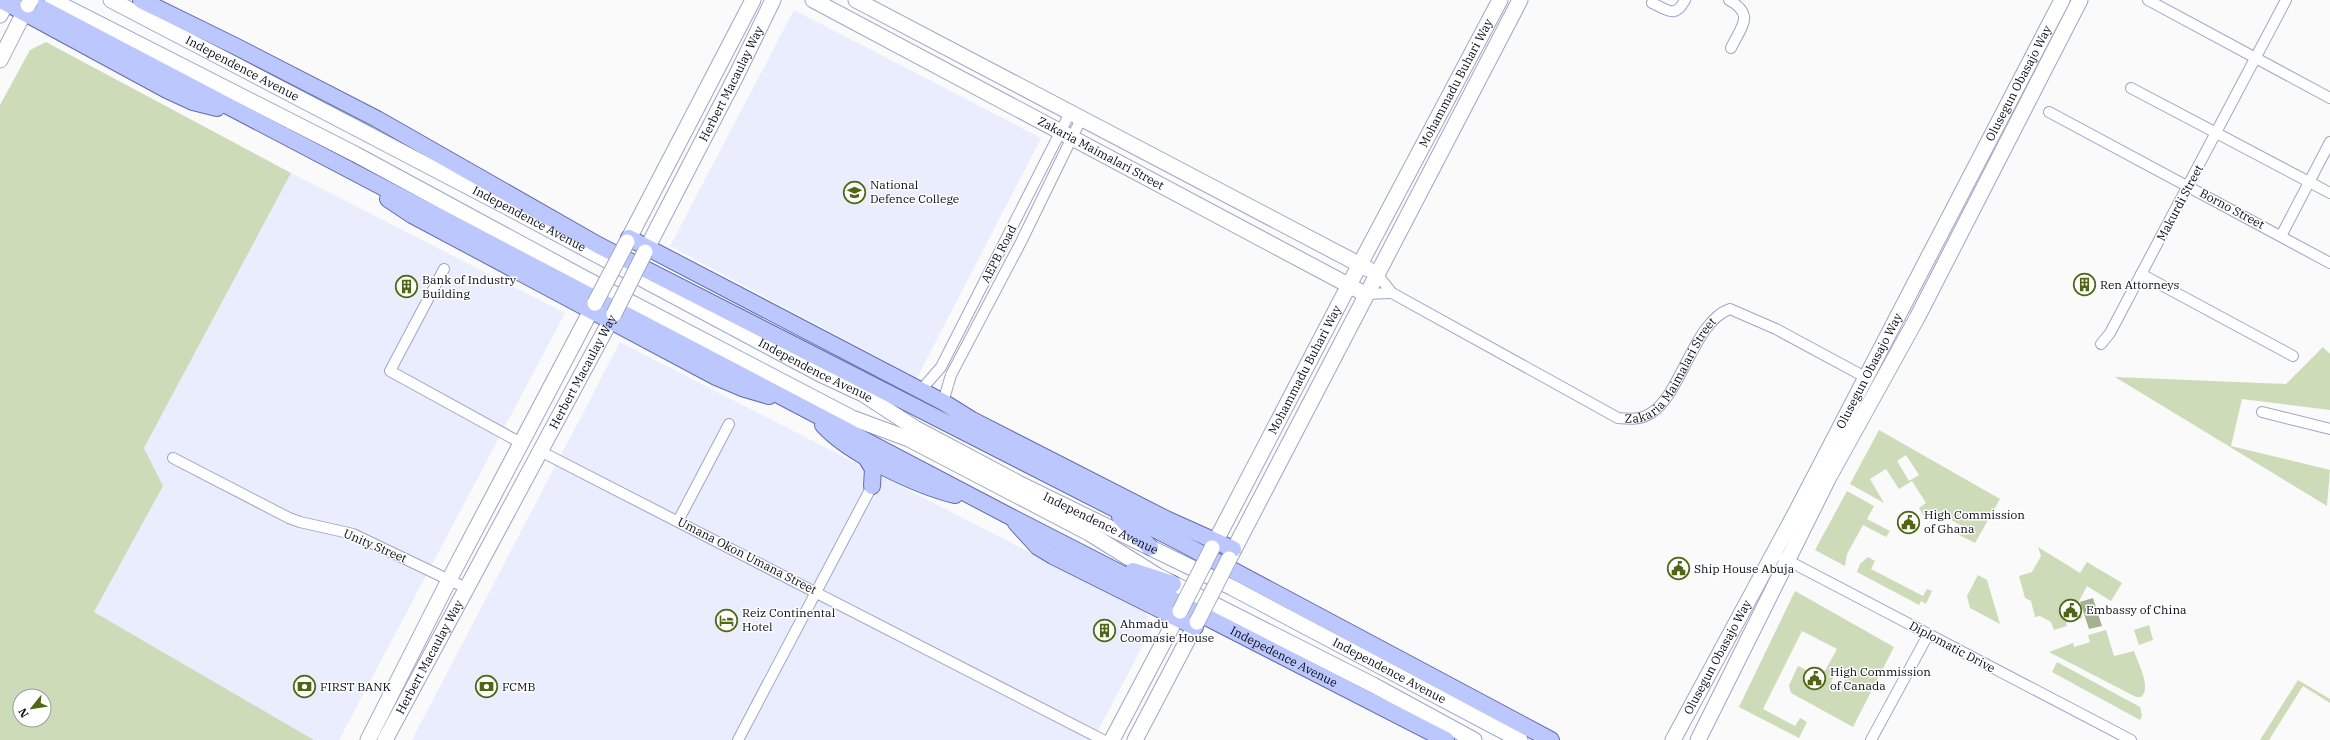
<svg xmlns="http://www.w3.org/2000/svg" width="2330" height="740" viewBox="0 0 2330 740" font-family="'IBM Plex Serif',serif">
	<rect width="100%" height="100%" fill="#fafafa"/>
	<g fill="#e9edfd">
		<path d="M794,10L1041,138L917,378L670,246Z"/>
		<path d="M291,173L565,313L339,740H314L94,612L163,486L144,448Z"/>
		<path d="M620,342L1146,612L1151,630L1093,740H412Z"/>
	</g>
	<g fill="#cddbb9" fill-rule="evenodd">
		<path d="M46,42L291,173L144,448L163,486L94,612L314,740H0V105L30,50ZM20,696H44V720H20Z"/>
		<path d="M2323,347L2330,354V410L2242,399L2231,446L2330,470L2327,506L2115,377L2286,384Z"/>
		<path d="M1879,430L2000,499L1975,543L1957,534L1962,526L1935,511L1931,518L1926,519L1919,508L1926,503L1912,481L1899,489L1886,469L1870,479L1884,503L1850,484ZM1906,455L1919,475L1909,481L1897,461Z"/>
		<path d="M1847,491L1874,506L1867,519L1890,531L1886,537L1863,525L1847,554L1845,566L1815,550Z"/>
		<path d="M2038,547L2080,573L2087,562L2122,583L2111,601L2087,586L2078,603L2082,618L2066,623L2067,626L2054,630L2051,622L2040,616L2035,617L2031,601L2025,598L2019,576L2032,572L2041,556Z"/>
		<path d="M1868,557L1875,561L1871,569L1923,596L1927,589L1932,591L1926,604L1921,601L1919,605L1857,572L1860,564Z"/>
		<path d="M1978,575L1987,580L2000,624L1970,608L1967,596Z"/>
		<path d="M1795,591L1894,647L1853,727L1791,693L1789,685L1798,666L1815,674L1819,667L1825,671L1837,649L1802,631L1763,709L1795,726L1800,718L1807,722L1799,738L1739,707ZM1836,672L1846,678L1841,688L1831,682Z"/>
		<path d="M2149,625L2153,640L2139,645L2134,630Z"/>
		<path d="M2106,630L2114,656L2134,651C2138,663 2152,688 2141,697H2136L2049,652L2073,643L2074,647L2090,642L2088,635Z"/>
		<path d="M2057,662L2140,707L2142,716L2140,720L2052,672Z"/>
		<path d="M2298,680L2330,699V703L2303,686L2269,740H2260Z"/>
	</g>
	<path fill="#a5b291" d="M2093,598L2102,626L2089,629L2080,602Z"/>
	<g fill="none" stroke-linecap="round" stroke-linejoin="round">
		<defs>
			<g id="street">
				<path d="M1729,0C1755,15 1742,25 1731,48"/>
				<path d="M2148,0L2330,98"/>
				<path d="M1652,3C1668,10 1675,19 1685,0"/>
				<path d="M2131,88L2330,193"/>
				<path d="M2049,112L2330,263"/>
				<path d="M2281,236L2330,142"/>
				<path d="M444,269L390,371L521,443"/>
				<path id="s1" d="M1376,273L1392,293L1618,418C1630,419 1641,420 1651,413C1681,395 1694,321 1730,309L1776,329L1865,377"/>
				<path d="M2141,274L2293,356"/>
				<path d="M1365,294L1392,293"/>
				<path d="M2101,344L2110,333L2286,0"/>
				<path d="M921,390L941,367L1070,113"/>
				<path d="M943,402L951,375L1021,242L1081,119"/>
				<path d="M2262,412L2330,429"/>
				<path d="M540,451L1103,740"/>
				<path d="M173,458L289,518L300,522L353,534L466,588"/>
				<path d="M678,521L729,424"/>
				<path d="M1783,558L2131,740"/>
				<path d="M738,740L872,486"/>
				<path d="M1871,740L1928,635"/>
			</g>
			<g id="secondary">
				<path d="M52,0L355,154L584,278L852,418L909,439L1089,533L1158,576L1373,685L1474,740"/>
				<path id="s2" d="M111,0L513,210L820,374L863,394L915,428L1022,485L1231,587L1520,740"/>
				<path id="s3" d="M813,0L1365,294"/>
				<path d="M856,0L1368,269"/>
				<path d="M0,15L8,0"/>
				<path d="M0,60L28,5"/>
				<path d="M627,242L753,0"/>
				<path id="s4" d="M645,252L736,76L773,0"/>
				<path id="s5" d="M1212,548L1349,285L1500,0"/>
				<path d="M1229,559L1520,0"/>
				<path d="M368,740L449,580L595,303"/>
				<path id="s6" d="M385,740L614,314"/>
				<path d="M1112,740L1180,611"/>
				<path d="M1135,740L1197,622"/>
				<path id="s7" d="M1673,740L1796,512L2062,0"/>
				<path d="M1698,740L1829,477L1917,318L2080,0"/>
			</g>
			<g id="primary">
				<path d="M1,0L167,90L193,102L217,108"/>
				<path id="s8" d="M26,0L1011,517L1446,740"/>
				<path d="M141,0L235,46L377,119L598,245L1176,540L1551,740"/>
				<path d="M388,199L412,215L716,377L742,388L769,396"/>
				<path d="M629,238L943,402L972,420L1166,519L1233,549"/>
				<path d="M823,425C849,454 918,486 955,495"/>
				<path d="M864,454L873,469L872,486"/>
				<path d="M1120,517L1150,547"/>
				<path d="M1016,523L1038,547L1053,556L1195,627"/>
				<path d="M1133,571L1173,584"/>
			</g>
		</defs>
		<use href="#street" stroke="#9fa6c4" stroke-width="12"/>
		<use href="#secondary" stroke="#9fa6c4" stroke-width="17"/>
		<use href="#primary" stroke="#616dac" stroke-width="18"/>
		<use href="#street" stroke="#fff" stroke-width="10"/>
		<use href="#secondary" stroke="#fff" stroke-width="15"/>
		<use href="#primary" stroke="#bcc7fe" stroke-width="16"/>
		<defs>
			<g id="secondary-bridge">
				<path d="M28,5L31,0"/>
				<path d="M595,303L627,242"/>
				<path d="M614,314L645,252"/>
				<path d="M1180,611L1212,548"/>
				<path d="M1197,622L1229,559"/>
			</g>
		</defs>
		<use href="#secondary-bridge" stroke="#9fa6c4" stroke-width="17" stroke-linecap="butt"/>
		<use href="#secondary-bridge" stroke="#fff" stroke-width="15"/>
	</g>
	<defs>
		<symbol id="university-ring" viewBox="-11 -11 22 22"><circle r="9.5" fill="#fff" stroke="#4e6615" stroke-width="1.5"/><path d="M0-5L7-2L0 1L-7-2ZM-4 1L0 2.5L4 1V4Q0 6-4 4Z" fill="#4e6615"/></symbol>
		<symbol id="building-ring" viewBox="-11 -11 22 22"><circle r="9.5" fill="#fff" stroke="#4e6615" stroke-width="1.5"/><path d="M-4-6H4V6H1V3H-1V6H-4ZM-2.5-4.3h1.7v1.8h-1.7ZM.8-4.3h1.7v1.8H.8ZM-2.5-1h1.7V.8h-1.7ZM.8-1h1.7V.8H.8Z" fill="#4e6615"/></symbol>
		<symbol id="civic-ring" viewBox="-11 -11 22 22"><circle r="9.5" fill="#fff" stroke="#4e6615" stroke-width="1.5"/><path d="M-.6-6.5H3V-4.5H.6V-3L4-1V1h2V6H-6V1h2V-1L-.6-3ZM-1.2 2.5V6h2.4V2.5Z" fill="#4e6615"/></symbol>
		<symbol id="hotel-ring" viewBox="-11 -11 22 22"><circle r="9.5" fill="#fff" stroke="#4e6615" stroke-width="1.5"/><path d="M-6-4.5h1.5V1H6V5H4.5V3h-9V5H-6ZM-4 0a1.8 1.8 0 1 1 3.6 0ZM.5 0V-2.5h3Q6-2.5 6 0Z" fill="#4e6615"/></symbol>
		<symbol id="bank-ring" viewBox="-11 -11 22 22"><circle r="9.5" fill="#fff" stroke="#4e6615" stroke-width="1.5"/><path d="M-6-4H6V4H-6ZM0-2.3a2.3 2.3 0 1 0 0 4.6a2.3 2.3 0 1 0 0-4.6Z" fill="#4e6615"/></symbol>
	</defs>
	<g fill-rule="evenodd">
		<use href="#university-ring" x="842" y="180" width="25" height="25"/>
		<use href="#building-ring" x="2072" y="272" width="25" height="25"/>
		<use href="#building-ring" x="394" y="274" width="25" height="25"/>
		<use href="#civic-ring" x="1896" y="510" width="25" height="25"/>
		<use href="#civic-ring" x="1666" y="556" width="25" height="25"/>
		<use href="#civic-ring" x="2058" y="598" width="25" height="25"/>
		<use href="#hotel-ring" x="714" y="608" width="25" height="25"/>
		<use href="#building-ring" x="1092" y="618" width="25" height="25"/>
		<use href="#civic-ring" x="1802" y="666" width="25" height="25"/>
		<use href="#bank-ring" x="292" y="674" width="25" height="25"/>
		<use href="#bank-ring" x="474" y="674" width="25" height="25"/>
	</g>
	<g text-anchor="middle" stroke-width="3" stroke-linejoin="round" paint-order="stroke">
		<g font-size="12" fill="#0a0c17" stroke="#fff">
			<text dy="4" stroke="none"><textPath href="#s2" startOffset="148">Independence Avenue</textPath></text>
			<text dy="4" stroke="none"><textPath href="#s5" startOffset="525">Mohammadu Buhari Way</textPath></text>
			<text dy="4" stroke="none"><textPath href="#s7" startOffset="742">Olusegun Obasajo Way</textPath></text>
			<text dy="4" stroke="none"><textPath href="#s4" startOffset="189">Herbert Macaulay Way</textPath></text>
			<text dy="4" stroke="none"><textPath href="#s3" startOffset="326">Zakaria Maimalari Street</textPath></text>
			<text transform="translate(2180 203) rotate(-62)" y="4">Makurdi Street</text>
			<text transform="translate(2232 209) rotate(28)" y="4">Borno Street</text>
			<text dy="4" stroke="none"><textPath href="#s2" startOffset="472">Independence Avenue</textPath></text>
			<text transform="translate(999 254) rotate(-63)" y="4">AEPB Road</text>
			<text dy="4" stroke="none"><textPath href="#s1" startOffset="361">Zakaria Maimalari Street</textPath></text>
			<text dy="4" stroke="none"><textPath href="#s5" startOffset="201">Mohammadu Buhari Way</textPath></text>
			<text dy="4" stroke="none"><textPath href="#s7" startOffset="418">Olusegun Obasajo Way</textPath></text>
			<text dy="4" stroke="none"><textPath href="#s2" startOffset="796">Independence Avenue</textPath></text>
			<text dy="4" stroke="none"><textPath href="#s6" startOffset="418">Herbert Macaulay Way</textPath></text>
			<text dy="4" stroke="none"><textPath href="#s2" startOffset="1120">Independence Avenue</textPath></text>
			<text transform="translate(375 546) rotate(23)" y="4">Unity Street</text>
			<text transform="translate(747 556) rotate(27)" y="4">Umana Okon Umana Street</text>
			<text transform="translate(1952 647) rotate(28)" y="4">Diplomatic Drive</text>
			<text dy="4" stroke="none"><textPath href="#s6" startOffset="94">Herbert Macaulay Way</textPath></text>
			<text dy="4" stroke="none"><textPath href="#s8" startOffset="1419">Indepedence Avenue</textPath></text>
			<text dy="4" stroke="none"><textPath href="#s7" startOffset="94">Olusegun Obasajo Way</textPath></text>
			<text dy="4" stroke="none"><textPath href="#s2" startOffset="1444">Independence Avenue</textPath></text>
		</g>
		<g font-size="12" fill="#0a0c17" stroke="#fff" text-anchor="start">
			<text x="870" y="189">National<tspan x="870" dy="14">Defence College</tspan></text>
			<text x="422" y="284">Bank of Industry<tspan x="422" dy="14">Building</tspan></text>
			<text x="2100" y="289">Ren Attorneys</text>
			<text x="1924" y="519">High Commission<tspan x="1924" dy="14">of Ghana</tspan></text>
			<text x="1694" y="573">Ship House Abuja</text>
			<text x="2086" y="614">Embassy of China</text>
			<text x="742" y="617">Reiz Continental<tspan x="742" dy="14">Hotel</tspan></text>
			<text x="1120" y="628">Ahmadu<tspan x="1120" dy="14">Coomasie House</tspan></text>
			<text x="1830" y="676">High Commission<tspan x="1830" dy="14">of Canada</tspan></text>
			<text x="320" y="691">FIRST BANK</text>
			<text x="502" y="691">FCMB</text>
		</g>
	</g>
	<g transform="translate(32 708) rotate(240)"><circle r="19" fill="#ffffff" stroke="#9d9ea2"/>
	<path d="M0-3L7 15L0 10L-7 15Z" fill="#4e6615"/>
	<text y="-6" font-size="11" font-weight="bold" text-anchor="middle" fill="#0a0c17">N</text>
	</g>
</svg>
